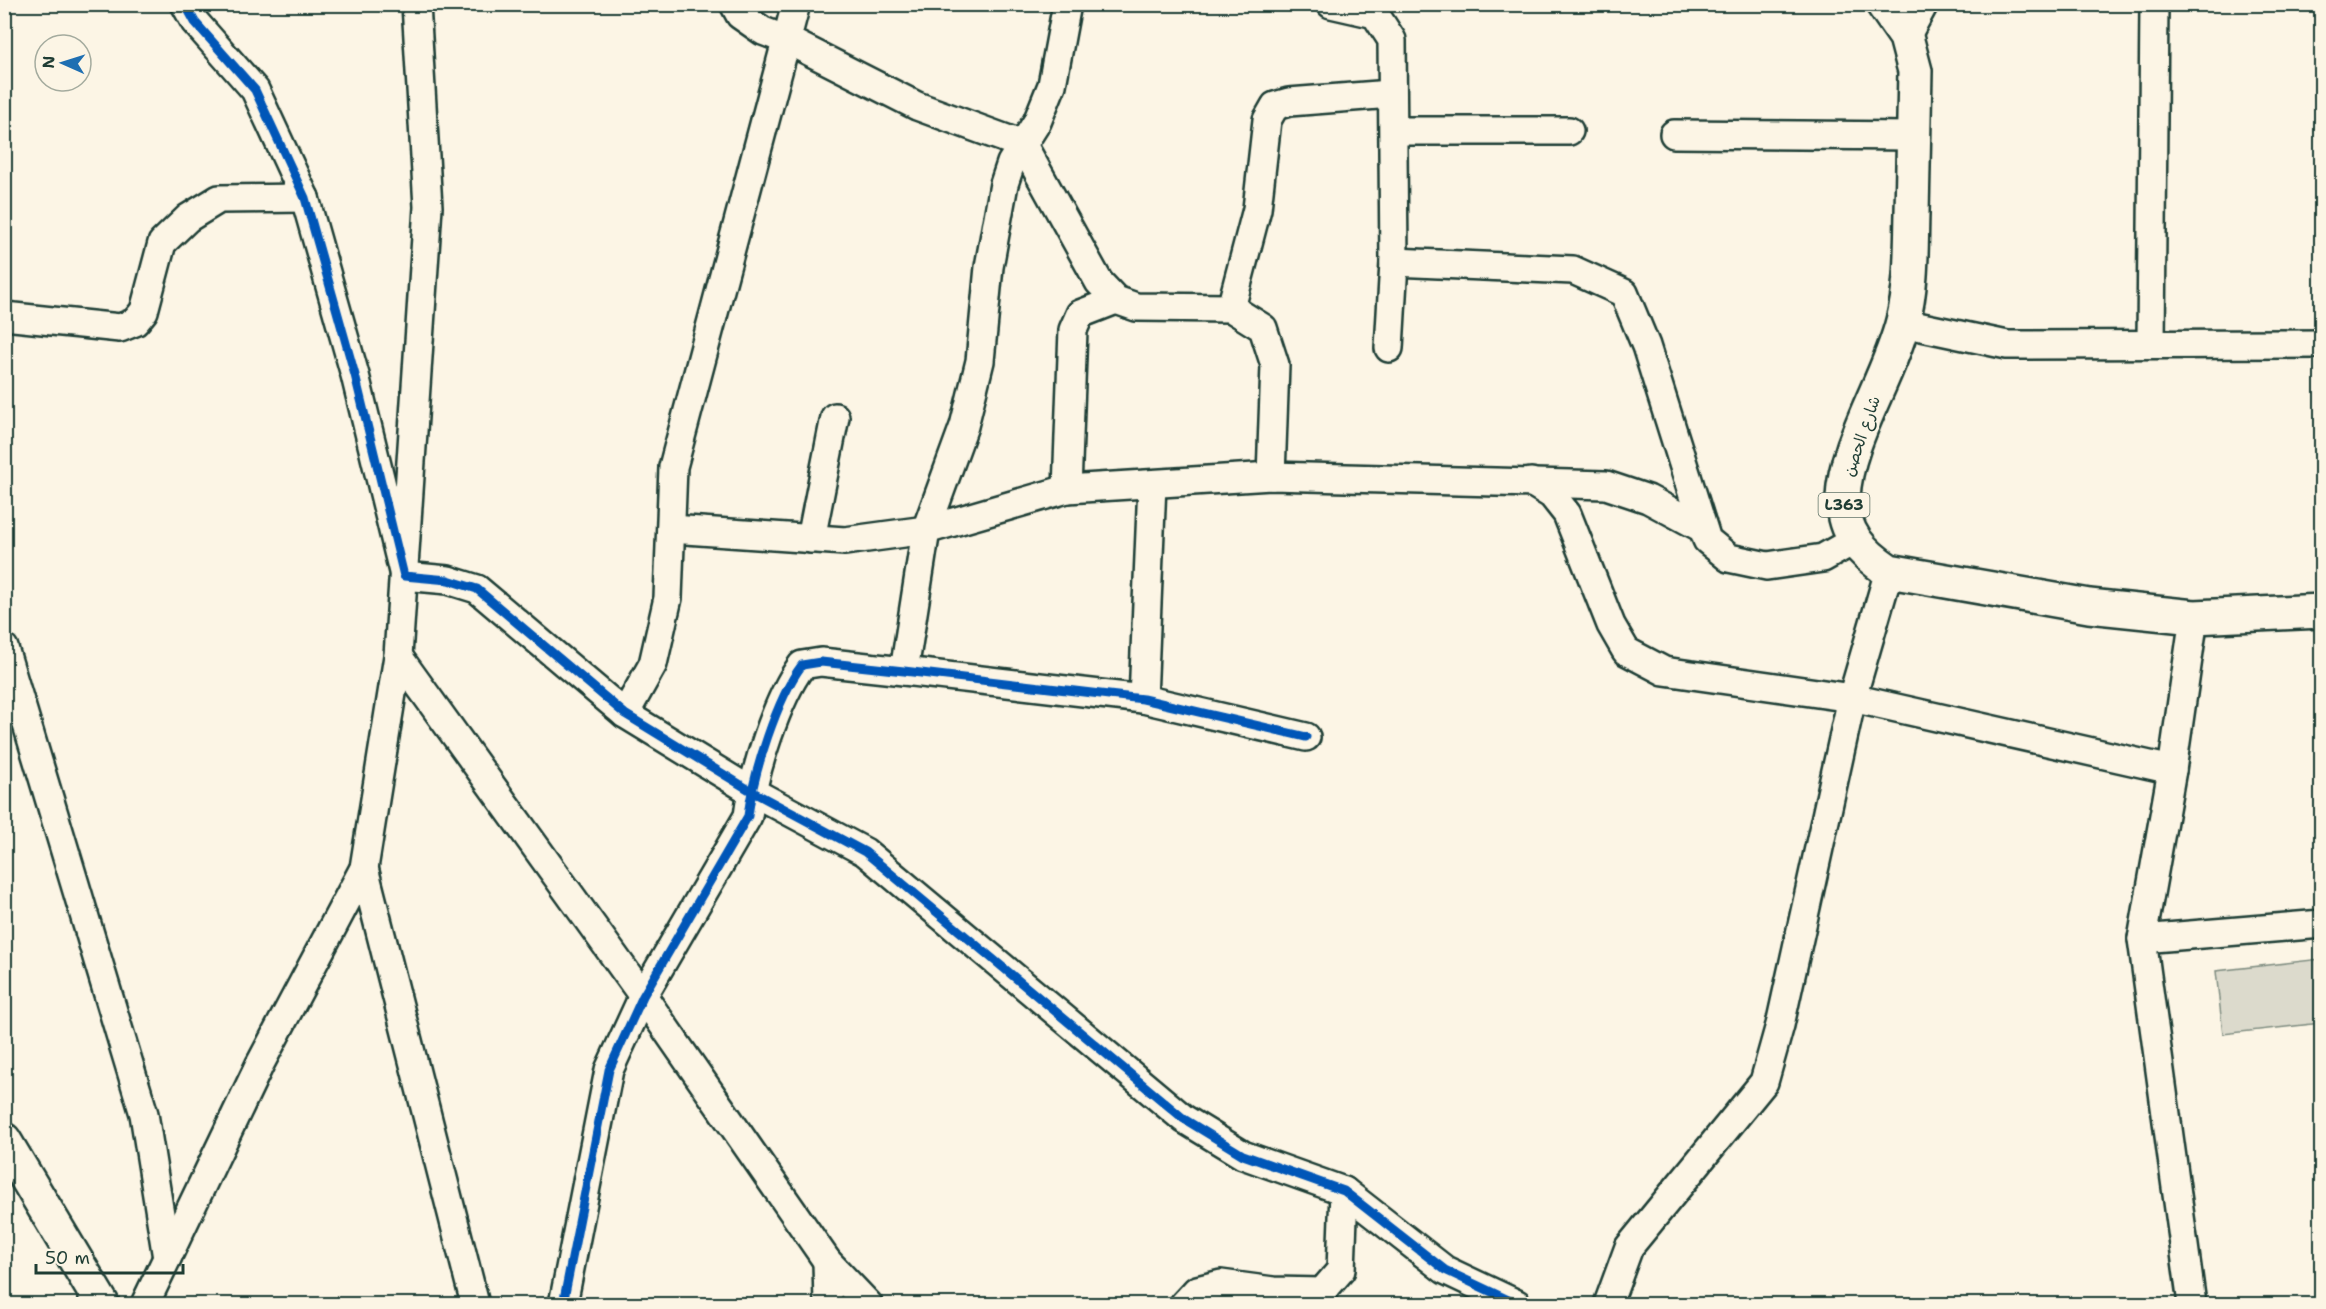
<svg xmlns="http://www.w3.org/2000/svg" width="2326" height="1309" viewBox="0 0 2326 1309" font-family="'Shantell Sans','Playpen Sans Arabic',sans-serif">
	<rect width="100%" height="100%" fill="#fcf5e5"/>
	<filter id="ink" filterUnits="userSpaceOnUse"><feTurbulence type="fractalNoise" baseFrequency=".0167" numOctaves="2"/><feDisplacementMap in="SourceGraphic" scale="12" xChannelSelector="R" yChannelSelector="G"/><feConvolveMatrix kernelMatrix="1 2 1 2 8 2 1 2 1" color-interpolation-filters="sRGB"/></filter>
	<g filter="url(#ink)">
		<path fill="#dcdacc" stroke="#7e8c80" stroke-width="1.5" d="M2321,959V1023L2223,1034L2216,971Z"/>
		<g fill="none" stroke-linecap="round" stroke-linejoin="round">
			<defs>
				<g id="minor">
					<path d="M185,4L195,22L255,90L305,198L355,375L404,576L448,580L477,589L625,714L751,791L865,852L1184,1119L1243,1155L1344,1191L1445,1270L1517,1304"/>
					<path d="M734,4L740,15L763,31L787,40L917,106L1023,145L1099,282L1116,300L1136,307L1231,308L1263,328L1275,365L1271,476"/>
					<path d="M1331,4L1375,14L1392,40L1394,262L1389,348"/>
					<path d="M1906,37L1924,4"/>
					<path d="M1394,131H1569"/>
					<path d="M1674,134L1913,136"/>
					<path d="M1394,262L1573,270L1624,293L1646,346L1707,540L1729,558L1767,566L1823,558L1853,541"/>
					<path d="M1231,308L1257,209L1267,120L1275,106L1289,102L1391,94"/>
					<path d="M4,316L120,328L135,322L144,311L162,243L188,218L219,199L305,198"/>
					<path d="M1903,323L2007,345L2322,344"/>
					<path d="M2151,343L2154,4"/>
					<path d="M1531,482L1552,495L1567,514L1611,625L1626,651L1664,671L1852,698L2172,770"/>
					<path d="M1067,489L1073,330L1080,314L1116,300"/>
					<path d="M671,529L845,541L926,530L1067,489L1271,476L1606,485L1648,499L1702,528"/>
					<path d="M811,539L835,417"/>
					<path d="M4,648L144,1114L167,1258"/>
					<path d="M398,656L643,996L827,1261L868,1304"/>
					<path d="M904,671L926,530L964,426L980,361L989,267L1004,184L1011,163L1037,122L1052,85L1067,4"/>
					<path d="M1143,699L1152,484"/>
					<path d="M625,714L653,664L668,598L673,467L796,4"/>
					<path d="M364,868L475,1304"/>
					<path d="M2142,939L2322,924"/>
					<path d="M827,1261L828,1304"/>
					<path d="M145,1304L260,1064L364,868L398,656L428,207L416,4"/>
					<path d="M563,1304L609,1070L643,996L748,816C753,774 777,698 802,665L821,662L904,671L1143,699L1306,737"/>
					<path d="M1184,1304L1197,1290L1221,1284L1273,1291L1322,1292L1341,1270L1344,1191"/>
					<path d="M1608,1304L1629,1247L1764,1082L1780,1025L1852,698L1889,571"/>
					<path d="M2192,1304L2142,939L2172,770L2194,617"/>
				</g>
				<g id="major">
					<path d="M1883,4L1906,37L1915,71C1914,118 1913,165 1912,213C1911,249 1912,286 1903,321C1889,378 1845,441 1843,498C1842,533 1862,553 1889,571L2089,606L2194,617L2322,611"/>
					<path d="M4,1140L102,1304"/>
				</g>
			</defs>
			<use href="#minor" stroke="#1f3d34" stroke-width="32"/>
			<use href="#major" stroke="#1f3d34" stroke-width="38"/>
			<use href="#minor" stroke="#fcf5e5" stroke-width="27"/>
			<use href="#major" stroke="#fcf5e5" stroke-width="33"/>
			<defs>
				<g id="cycleway">
					<path d="M185,4L195,22L255,90L305,198L355,375L404,576L448,580L477,589L625,714L751,791L865,852L1184,1119L1243,1155L1344,1191L1445,1270L1517,1304"/>
					<path d="M563,1304L609,1070L643,996L748,816C753,774 777,698 802,665L821,662L904,671L1143,699L1306,737"/>
				</g>
			</defs>
			<use href="#cycleway" stroke="#fcf5e5" stroke-width="13"/>
			<use href="#cycleway" stroke="#0057b8" stroke-width="9"/>
		</g>
	</g>
	<g text-anchor="middle" stroke-width="5" stroke-linejoin="round" paint-order="stroke">
		<rect fill="#fcf5e5" stroke="#617469" stroke-width="1.5" x="1818.5" y="493" width="51" height="24" rx="4.5"/>
		<g font-size="15" font-weight="bold" fill="#1f3d34">
			<text x="1844" y="510">L363</text>
		</g>
		<g font-size="16" fill="#1f3d34" stroke="#fcf5e5">
			<text transform="translate(1861 436) rotate(-71)" y="6">شارع الحصن</text>
		</g>
	</g>
	<rect width="2326" height="1309" fill="none" stroke="#fcf5e5" stroke-width="24"/>
	<rect x="12" y="12" width="2302" height="1285" fill="none" stroke="#1f3d34" stroke-width="2" filter="url(#ink)"/>
	<g transform="translate(63 63) rotate(273)"><circle r="28" fill="#fcf5e5" stroke="#a4ab9e" stroke-width="1.5"/>
	<path d="M0-4.5L10 22L0 15L-10 22Z" fill="#1f6fb2"/>
	<text y="-9" font-size="16" font-weight="bold" text-anchor="middle" fill="#1f3d34">N</text>
	</g>
	<path d="M36 1264v9h147v-9" fill="none" stroke="#1f3d34" stroke-width="3"/>
	<text x="45" y="1264" font-size="18" fill="#1f3d34" stroke="#fcf5e5" stroke-width="4.5" paint-order="stroke">50 m</text>
</svg>
